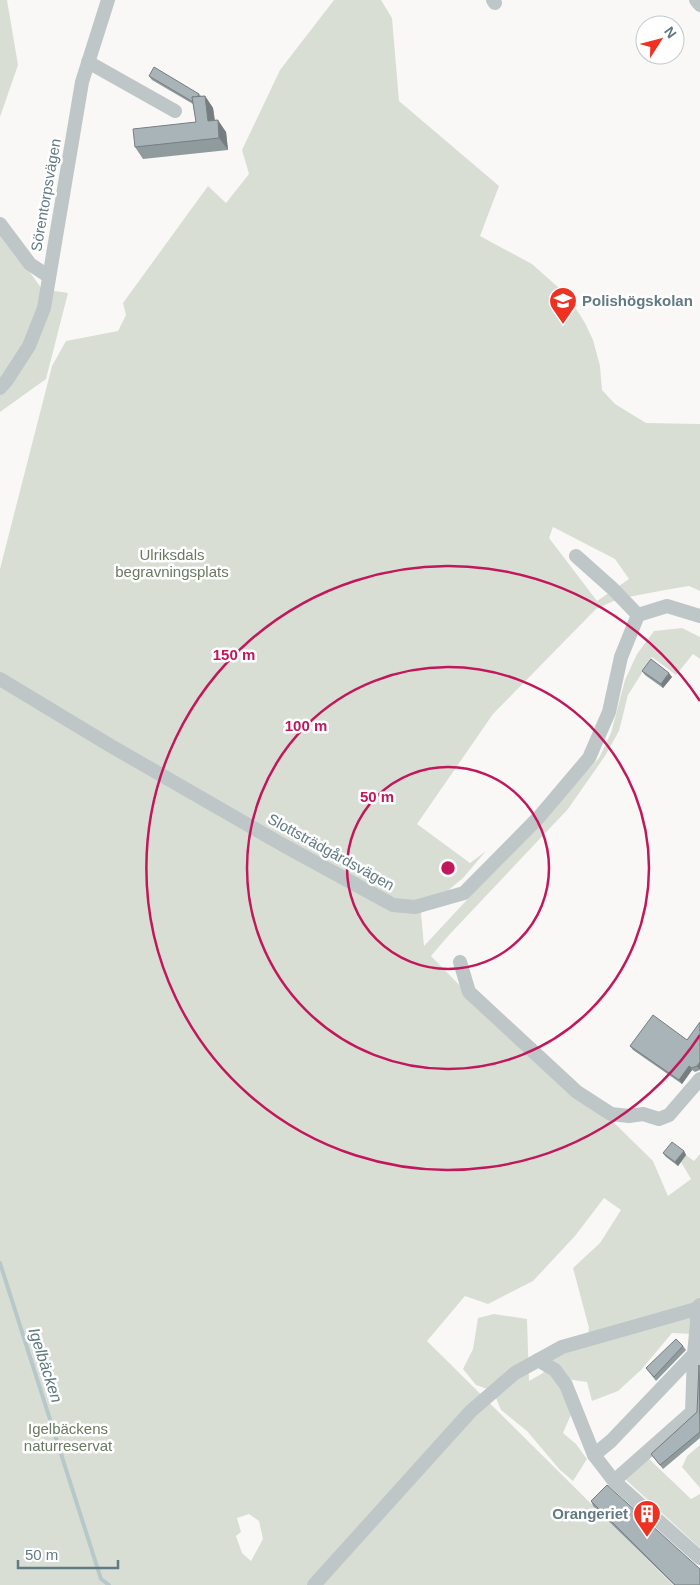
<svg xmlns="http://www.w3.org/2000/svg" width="700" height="1585" viewBox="0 0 700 1585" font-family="Helvetica,sans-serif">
	<rect width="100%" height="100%" fill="#f9f8f6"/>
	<g fill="#d9ded5" fill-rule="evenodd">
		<path d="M0,0H7L18,65L0,117Z"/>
		<path d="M334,0H381L392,18L399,101L499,186L480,236L532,264L568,296L585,323L593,340L600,366L602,390L615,404L646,423L700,424V591L689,586L665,590L618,599L596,609L493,714L417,824L470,863L486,851L463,878L421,913L424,946L599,758L611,733L625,680L637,654L654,631L682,628L700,637V659L693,654L676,675L652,657L628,695L619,731L605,756L568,809L449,935L431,956L520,1047L540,1050L653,1161L668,1196L691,1179L681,1162L686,1155L694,1161L700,1154V1355L692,1334L672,1333L641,1370L618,1391L592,1401L587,1382L566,1379L576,1403L563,1433L576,1444L587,1459L573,1481L560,1470L527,1431L501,1410L493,1391L476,1385L463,1369L473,1349L478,1318L494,1314L527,1319L529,1381L543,1373L553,1346H586L589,1328L573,1268L600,1243L621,1210L604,1198L575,1236L533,1281L488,1304L465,1296L427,1341L673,1585H0V569L52,366L66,341L118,331L126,315L123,303L208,186L226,203L249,174L242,150L280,70ZM553,527L615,559L629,579L597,601L549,538ZM249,1514L259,1521L263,1539L251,1561L242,1553L236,1536L241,1532L237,1518Z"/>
		<path d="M0,231L42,289L68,293L46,379L0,412Z"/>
		<path d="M700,1445V1488L682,1467L687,1456Z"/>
		<path d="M647,1457L691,1499L700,1494V1548L624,1478Z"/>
	</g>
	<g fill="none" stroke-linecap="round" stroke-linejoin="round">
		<path stroke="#b7c8ca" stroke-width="4" d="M0,1263L101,1579L109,1585"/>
		<g stroke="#bfc6c8" stroke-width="14">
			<path d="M493,0L495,3"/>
			<path d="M696,0L700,5"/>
			<path d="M88,62L175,111"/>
			<path d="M0,224L30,264L48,276"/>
			<path d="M0,388L7,380L29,346L44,308L82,82L108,0"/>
			<path d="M576,556L613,589L638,615"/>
			<path d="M0,679L111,746L283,845L393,905L415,907L464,893L539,817L589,758L609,712L621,657L638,615L667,606L700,616"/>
			<path d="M460,962L469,992L577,1092L611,1114L629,1116L643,1114L659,1119L669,1115L700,1079"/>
			<path d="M538,1360L555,1370L566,1385L594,1455L614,1481L700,1558"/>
			<path d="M594,1455L611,1441L694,1354L697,1323L696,1309"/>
			<path d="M614,1481L692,1412L694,1354"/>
			<path d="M314,1585L471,1411L515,1373L562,1347L696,1309L700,1305"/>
		</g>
	</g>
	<g fill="#909b9e">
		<path d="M149,76L199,94L201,96H205L213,108L215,120L226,132L228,150L143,159L135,147L196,122L193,104L152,80Z"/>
		<path d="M642,671L672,677L663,688L645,675Z"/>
		<path d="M687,1040L700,1070L695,1072L692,1070L682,1084L633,1050L630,1046Z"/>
		<path d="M684,1151L686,1155L678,1166L666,1157L663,1153Z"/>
		<path d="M683,1346L686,1350L656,1381L646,1368Z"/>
		<path d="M700,1365V1438L663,1469L651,1454L697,1412Z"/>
		<path d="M591,1501L700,1585H674L593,1506Z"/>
	</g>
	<g fill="#767e81">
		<path d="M205,96L213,108L216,133L208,121Z"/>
		<path d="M218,120L226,132L228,150L219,138Z"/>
		<path d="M669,673L672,677L663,688L661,684Z"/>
		<path d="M700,1062V1070L697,1066Z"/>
		<path d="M689,1066L692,1070L682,1084L679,1080Z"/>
		<path d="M684,1151L686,1155L678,1166L675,1162Z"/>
	</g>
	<g fill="#a8b4b8" stroke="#767e81">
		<path d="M154,67L199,94L197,97H192L193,102L149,76Z"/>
		<path d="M205,96L208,121L218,120L219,138L135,147L133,129L196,122L192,97Z"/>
		<path d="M651,659L669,673L661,684L642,671Z"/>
		<path d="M653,1015L687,1040L700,1022V1062L697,1066L692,1068L689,1066L679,1080L630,1046Z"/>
		<path d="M672,1142L684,1151L675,1162L663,1153Z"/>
		<path d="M676,1339L683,1346L654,1377L646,1368Z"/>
		<path d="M699,1365L700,1432L660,1465L651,1454L697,1412Z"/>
		<path d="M607,1485L700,1569V1585H675L591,1501Z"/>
	</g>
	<g fill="none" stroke="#c2185b" stroke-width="2.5">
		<circle cx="448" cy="868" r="101"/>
		<circle cx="448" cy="868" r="201"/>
		<path d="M700 1035A302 302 0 1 1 700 701"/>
	</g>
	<defs>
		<symbol id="university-pin" viewBox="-11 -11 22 30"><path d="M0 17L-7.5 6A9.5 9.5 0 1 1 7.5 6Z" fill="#ee3121" stroke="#fff"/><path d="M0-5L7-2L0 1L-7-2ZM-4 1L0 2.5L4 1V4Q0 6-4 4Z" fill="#fff"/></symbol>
		<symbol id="building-pin" viewBox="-11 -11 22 30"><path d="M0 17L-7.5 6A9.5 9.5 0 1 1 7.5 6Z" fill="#ee3121" stroke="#fff"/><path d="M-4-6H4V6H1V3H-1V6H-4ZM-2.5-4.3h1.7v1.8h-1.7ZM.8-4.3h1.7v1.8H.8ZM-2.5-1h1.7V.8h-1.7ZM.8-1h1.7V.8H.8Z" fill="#fff"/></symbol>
	</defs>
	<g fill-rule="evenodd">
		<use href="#university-pin" x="547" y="285" width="32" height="43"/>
		<use href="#building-pin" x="631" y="1498" width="32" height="43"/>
	</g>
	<g text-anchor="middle" stroke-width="5" stroke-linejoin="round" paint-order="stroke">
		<g font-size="15" fill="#627a83" stroke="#fff">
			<text transform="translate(46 195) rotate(-80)" y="5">Sörentorpsvägen</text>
			<text transform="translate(331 852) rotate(29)" y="5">Slottsträdgårdsvägen</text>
		</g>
		<g font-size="15" font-weight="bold" fill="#627a83" stroke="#fff" text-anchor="start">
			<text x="582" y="306">Polishögskolan</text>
			<text x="628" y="1519" text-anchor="end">Orangeriet</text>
		</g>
		<g font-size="15" fill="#6a7a61" stroke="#fff">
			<text x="172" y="560">Ulriksdals<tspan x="172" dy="17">begravningsplats</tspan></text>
			<text x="68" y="1434">Igelbäckens<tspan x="68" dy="17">naturreservat</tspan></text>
		</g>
		<g font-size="16" font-style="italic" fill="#5d797d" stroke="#fff">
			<text transform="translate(46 1365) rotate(72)" y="6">Igelbäcken</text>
		</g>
	</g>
	<circle cx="448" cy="868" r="8" fill="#c2185b" stroke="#fff" stroke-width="2.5"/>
	<g font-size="15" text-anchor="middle" font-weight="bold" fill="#c2185b" stroke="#fff" stroke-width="5" stroke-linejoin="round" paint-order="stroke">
		<text x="234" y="660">150 m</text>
		<text x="306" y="731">100 m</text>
		<text x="377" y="802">50 m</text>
	</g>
	<g transform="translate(660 40) rotate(54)"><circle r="24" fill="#ffffff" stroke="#c0cacd"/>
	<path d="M0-4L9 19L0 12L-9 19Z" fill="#ee3121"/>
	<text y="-8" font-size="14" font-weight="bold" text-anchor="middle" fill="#627a83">N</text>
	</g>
	<path d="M18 1560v8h100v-8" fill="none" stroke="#627a83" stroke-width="2.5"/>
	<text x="25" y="1560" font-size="15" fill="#627a83" stroke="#ffffff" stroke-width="4" paint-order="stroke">50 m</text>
</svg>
